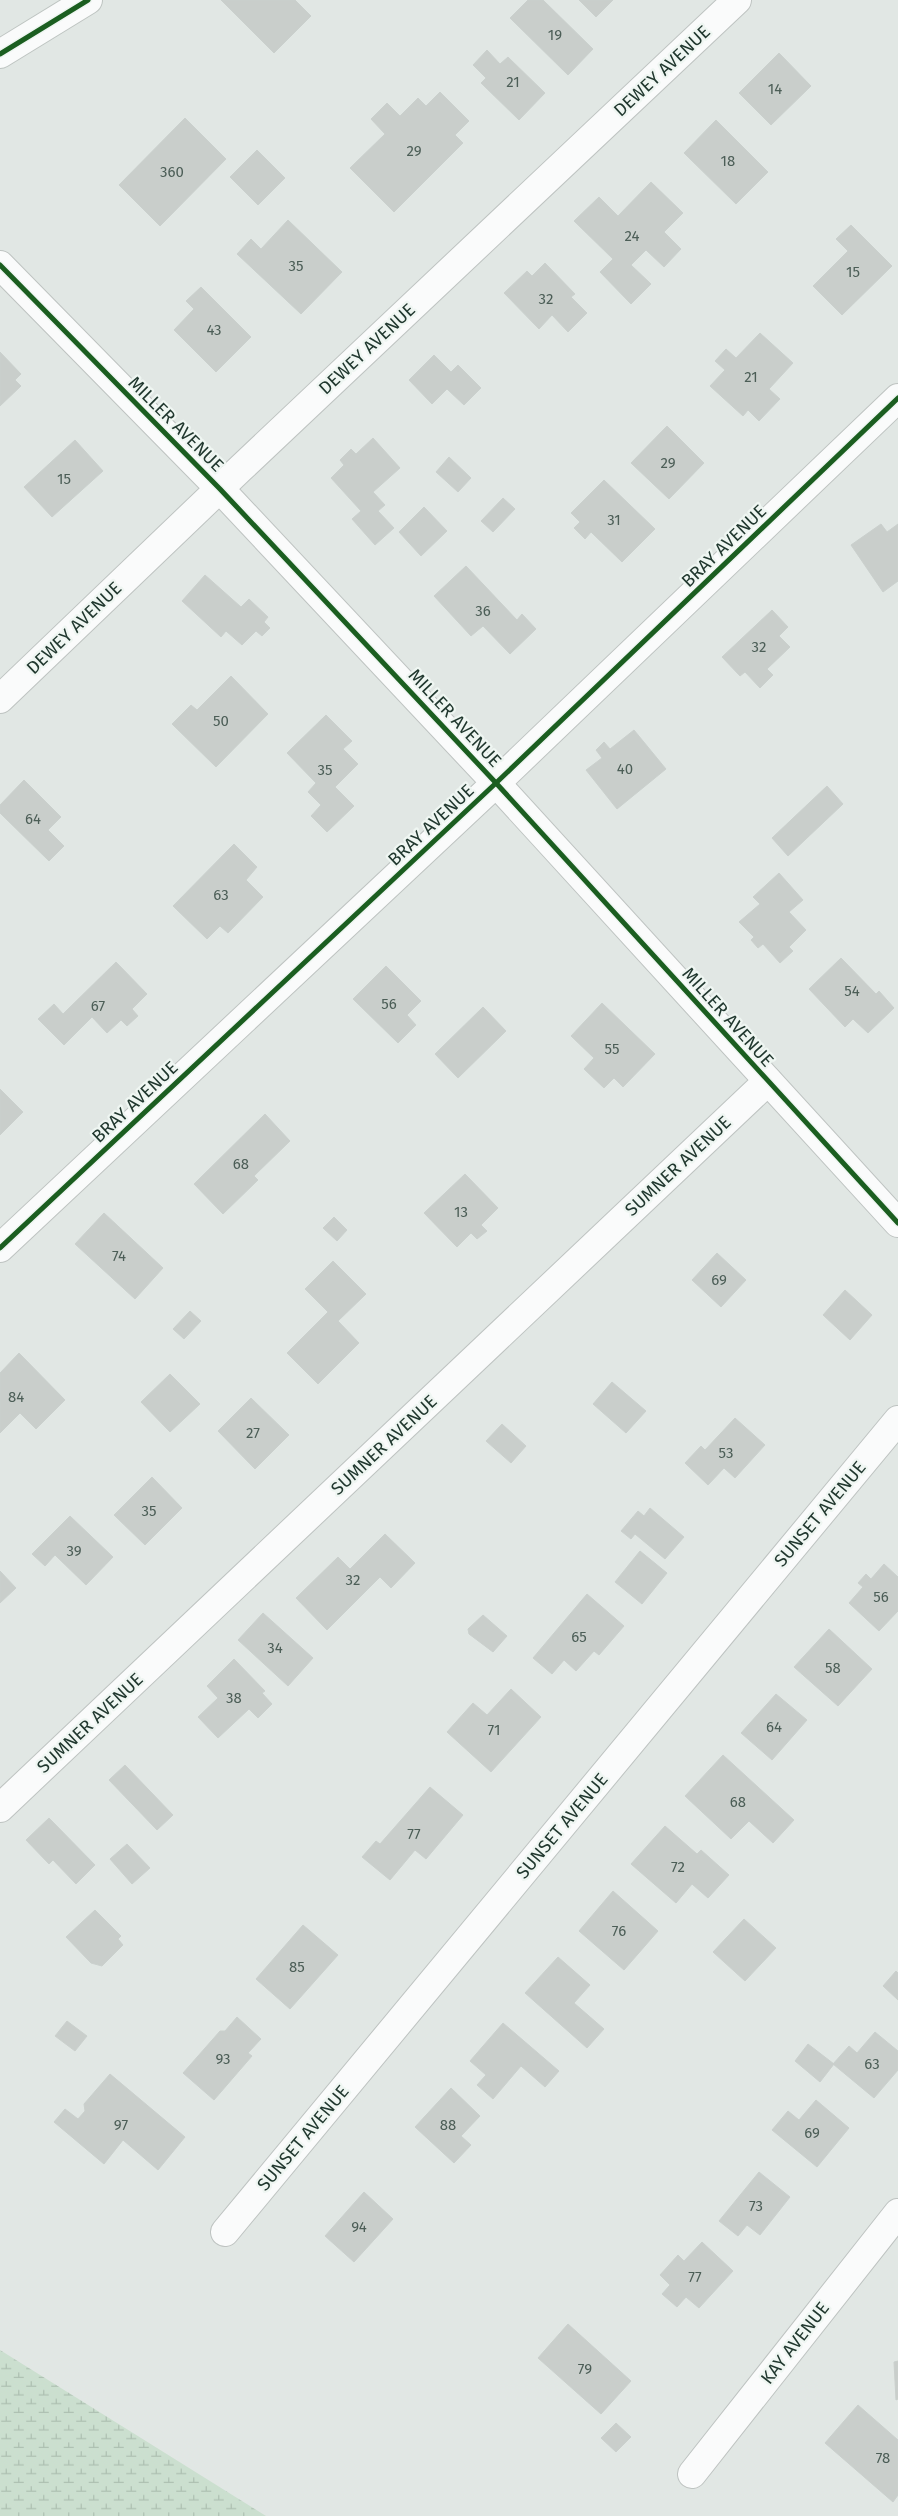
<svg xmlns="http://www.w3.org/2000/svg" width="898" height="2516" viewBox="0 0 898 2516" font-family="'Fira Sans',sans-serif">
	<defs>
		<pattern id="wetland-marsh" width="20" height="14" patternUnits="userSpaceOnUse" patternTransform="scale(1.25)"><rect width="20" height="14" fill="#cbdfcf"/><path d="M1 5h8M5 5V1M11 12h8M15 12V8" fill="none" stroke="#aec0b2"/></pattern>
	</defs>
	<rect width="100%" height="100%" fill="#e1e7e4"/>
	<path fill="url(#wetland-marsh)" d="M0,2350L266,2516H0Z"/>
	<g fill="#c9cecb" stroke="#cad0cd">
		<path d="M221,0H295L311,16L274,53Z"/>
		<path d="M528,0H543L593,49L568,75L510,18Z"/>
		<path d="M579,0H613L596,17Z"/>
		<path d="M487,50L500,64L508,57L545,93L519,120L481,83L486,78L473,65Z"/>
		<path d="M779,53L811,86L771,125L739,93Z"/>
		<path d="M440,92L469,121L455,135L463,143L394,212L350,168L385,134L371,119L387,103L400,116L418,98L426,106Z"/>
		<path d="M185,118L226,159L160,226L119,185Z"/>
		<path d="M716,120L768,172L736,204L684,153Z"/>
		<path d="M257,150L285,178L258,205L230,177Z"/>
		<path d="M651,182L683,213L664,232L681,249L664,267L646,250L631,265L651,284L631,304L600,272L613,259L574,221L599,197L618,216Z"/>
		<path d="M288,220L342,272L301,314L237,254L251,239L261,249Z"/>
		<path d="M851,225L892,266L842,315L813,286L848,251L836,239Z"/>
		<path d="M545,263L575,294L571,297L587,313L568,332L552,315L539,329L504,293L527,271L532,276Z"/>
		<path d="M201,287L251,337L216,372L174,330L194,309L186,301Z"/>
		<path d="M760,333L793,363L769,389L780,399L759,421L748,410L743,416L710,386L725,370L715,361L726,349L736,358Z"/>
		<path d="M0,352L21,374L15,380L21,386L0,406Z"/>
		<path d="M434,355L451,372L458,365L481,388L464,405L447,389L432,404L409,380Z"/>
		<path d="M667,426L704,463L669,499L631,463Z"/>
		<path d="M373,438L400,468L373,492L385,505L378,511L394,528L375,545L352,519L361,511L331,478L344,465L340,460L351,449L356,454Z"/>
		<path d="M75,440L103,471L52,517L24,487Z"/>
		<path d="M449,457L471,478L458,492L436,472Z"/>
		<path d="M604,480L655,529L622,562L591,532L585,539L574,528L580,522L571,513Z"/>
		<path d="M503,498L515,509L493,532L481,521Z"/>
		<path d="M424,507L447,531L421,556L399,532Z"/>
		<path d="M881,524L887,532L898,524V581L883,592L851,545Z"/>
		<path d="M466,566L517,620L522,614L536,629L510,654L483,626L471,636L434,596Z"/>
		<path d="M205,575L241,607L249,599L268,617L264,622L270,628L262,636L256,631L242,645L226,631L221,637L182,601Z"/>
		<path d="M772,610L788,627L779,636L790,647L767,669L773,675L760,688L745,672L740,676L722,657Z"/>
		<path d="M231,676L268,714L216,767L172,724L191,705L197,710Z"/>
		<path d="M326,715L352,741L343,749L358,764L335,787L354,806L327,832L311,816L321,805L308,792L316,783L287,753Z"/>
		<path d="M634,730L666,769L617,809L586,770L602,758L596,750L604,742L610,749Z"/>
		<path d="M24,780L61,817L48,830L64,846L49,861L0,813V805Z"/>
		<path d="M827,786L843,804L788,856L772,838Z"/>
		<path d="M234,844L257,867L246,880L263,897L228,933L220,926L207,939L173,906Z"/>
		<path d="M779,873L803,900L789,912L806,930L789,947L793,951L780,963L763,944L758,948L751,940L754,937L739,922L760,904L753,897Z"/>
		<path d="M841,958L876,994L879,991L894,1008L868,1033L853,1019L845,1027L809,989Z"/>
		<path d="M116,962L147,994L132,1009L138,1016L127,1026L121,1020L107,1033L92,1017L64,1045L38,1019L54,1004L63,1014Z"/>
		<path d="M386,966L421,1001L407,1015L416,1025L398,1043L353,999Z"/>
		<path d="M602,1003L655,1054L623,1087L614,1078L604,1088L584,1069L594,1058L571,1036Z"/>
		<path d="M483,1007L506,1031L458,1078L435,1054Z"/>
		<path d="M0,1089L23,1112L0,1135Z"/>
		<path d="M265,1114L290,1141L254,1176L258,1180L223,1214L194,1184Z"/>
		<path d="M465,1174L498,1208L481,1225L487,1231L477,1239L471,1233L457,1247L424,1213Z"/>
		<path d="M104,1213L163,1268L135,1299L75,1244Z"/>
		<path d="M334,1217L347,1230L337,1241L323,1228Z"/>
		<path d="M717,1253L746,1280L721,1307L692,1280Z"/>
		<path d="M333,1261L366,1294L338,1321L359,1343L318,1384L287,1353L328,1312L305,1289Z"/>
		<path d="M845,1290L872,1315L850,1340L823,1315Z"/>
		<path d="M190,1311L201,1321L184,1339L173,1329Z"/>
		<path d="M19,1353L65,1400L36,1429L20,1413L0,1433V1373Z"/>
		<path d="M170,1374L200,1404L170,1432L141,1402Z"/>
		<path d="M612,1382L646,1411L626,1433L593,1404Z"/>
		<path d="M251,1398L289,1435L255,1469L218,1431Z"/>
		<path d="M735,1418L765,1445L735,1478L724,1468L708,1485L685,1463L701,1446L705,1450Z"/>
		<path d="M502,1424L526,1446L511,1463L486,1441Z"/>
		<path d="M152,1477L182,1508L145,1545L114,1515Z"/>
		<path d="M650,1508L684,1537L665,1559L635,1534L631,1539L621,1531L638,1511L644,1516Z"/>
		<path d="M70,1516L113,1557L86,1585L55,1555L45,1566L32,1554Z"/>
		<path d="M385,1534L415,1563L391,1588L380,1577L327,1630L296,1598L338,1557L350,1569Z"/>
		<path d="M640,1551L667,1573L642,1604L615,1582Z"/>
		<path d="M884,1564L898,1577V1611L879,1631L849,1603L863,1587L858,1583L866,1574L871,1579Z"/>
		<path d="M0,1571L16,1588L0,1603Z"/>
		<path d="M587,1594L624,1626L599,1655L594,1651L576,1671L564,1660L552,1674L533,1658Z"/>
		<path d="M263,1613L313,1658L288,1686L238,1640Z"/>
		<path d="M483,1615L507,1636L493,1652L469,1634L468,1629Z"/>
		<path d="M829,1629L872,1669L838,1706L794,1667Z"/>
		<path d="M234,1659L265,1691L262,1693L272,1704L258,1718L249,1709L218,1738L198,1717L218,1698L207,1686Z"/>
		<path d="M511,1689L541,1717L491,1772L447,1732L473,1703L487,1715Z"/>
		<path d="M776,1694L807,1720L772,1760L741,1733Z"/>
		<path d="M723,1755L794,1820L773,1843L749,1821L731,1839L685,1796Z"/>
		<path d="M125,1765L173,1815L157,1830L109,1780Z"/>
		<path d="M430,1787L463,1815L426,1859L415,1850L390,1880L362,1857L376,1841L380,1844Z"/>
		<path d="M49,1818L95,1865L76,1884L53,1860L49,1864L26,1840Z"/>
		<path d="M665,1826L697,1854L701,1850L729,1875L708,1898L692,1884L676,1903L631,1864Z"/>
		<path d="M127,1844L150,1868L132,1884L110,1859Z"/>
		<path d="M613,1891L658,1931L624,1970L579,1931Z"/>
		<path d="M95,1910L121,1936L118,1939L123,1945L102,1966L91,1963L66,1937Z"/>
		<path d="M744,1919L776,1948L745,1981L713,1952Z"/>
		<path d="M303,1925L338,1955L290,2009L256,1979Z"/>
		<path d="M558,1957L590,1985L574,2003L604,2029L587,2048L525,1993Z"/>
		<path d="M896,1971L898,1973V2000L883,1986Z"/>
		<path d="M237,2017L261,2039L248,2053L252,2056L214,2100L183,2073L220,2031H225Z"/>
		<path d="M67,2021L87,2036L75,2051L55,2036Z"/>
		<path d="M503,2023L559,2071L545,2087L521,2066L493,2099L477,2085L486,2075L470,2061Z"/>
		<path d="M875,2032L898,2051V2070L874,2098L833,2064L849,2046L857,2053Z"/>
		<path d="M808,2044L834,2064L820,2082L795,2061Z"/>
		<path d="M110,2074L185,2137L158,2170L123,2140L104,2164L54,2122L65,2109L78,2119L85,2111L84,2104Z"/>
		<path d="M451,2088L480,2116L461,2136L471,2145L454,2163L415,2127Z"/>
		<path d="M816,2100L849,2128L817,2167L772,2130L788,2111L799,2120Z"/>
		<path d="M759,2172L790,2197L760,2235L747,2225L738,2236L719,2221Z"/>
		<path d="M364,2192L393,2219L354,2262L325,2236Z"/>
		<path d="M702,2242L733,2271L699,2308L686,2297L677,2307L662,2294L670,2285L660,2275L678,2255L684,2261Z"/>
		<path d="M568,2324L631,2381L601,2414L538,2358Z"/>
		<path d="M898,2361V2399L896,2400L894,2362Z"/>
		<path d="M858,2405L898,2440V2495L893,2502L825,2443Z"/>
		<path d="M616,2423L631,2437L616,2452L601,2438Z"/>
	</g>
	<g fill="none" stroke-linecap="round" stroke-linejoin="round">
		<defs>
			<g id="minor">
				<path d="M0,265L220,489L496,783L898,1223"/>
				<path d="M0,699L240,469L737,0"/>
				<path d="M0,1248L496,783L898,398"/>
				<path d="M0,1808L768,1081"/>
				<path d="M225,2232L898,1420"/>
				<path d="M692,2474L898,2213"/>
			</g>
			<path id="secondary" d="M0,54L88,0"/>
		</defs>
		<use href="#minor" stroke="#bec3c1" stroke-width="30"/>
		<use href="#secondary" stroke="#bec4c1" stroke-width="30"/>
		<use href="#minor" stroke="#fafbfb" stroke-width="28"/>
		<use href="#secondary" stroke="#fafbfb" stroke-width="28"/>
		<defs>
			<g id="cycleway">
				<path d="M0,54L88,0"/>
				<path d="M0,265L220,489L496,783L898,1223"/>
				<path d="M0,1248L496,783L898,398"/>
			</g>
		</defs>
		<use href="#cycleway" stroke="#eff6f2" stroke-width="8"/>
		<use href="#cycleway" stroke="#1b5e20" stroke-width="5"/>
	</g>
	<g text-anchor="middle" stroke-width="4.5" stroke-linejoin="round" paint-order="stroke">
		<g font-size="15" fill="#4c5e57">
			<text x="555" y="40">19</text>
			<text x="513" y="87">21</text>
			<text x="775" y="94">14</text>
			<text x="414" y="156">29</text>
			<text x="728" y="166">18</text>
			<text x="172" y="177">360</text>
			<text x="632" y="241">24</text>
			<text x="296" y="271">35</text>
			<text x="853" y="277">15</text>
			<text x="546" y="304">32</text>
			<text x="214" y="335">43</text>
			<text x="751" y="382">21</text>
			<text x="668" y="468">29</text>
			<text x="64" y="484">15</text>
			<text x="614" y="525">31</text>
			<text x="483" y="616">36</text>
			<text x="759" y="652">32</text>
			<text x="221" y="726">50</text>
			<text x="625" y="774">40</text>
			<text x="325" y="775">35</text>
			<text x="33" y="824">64</text>
			<text x="221" y="900">63</text>
			<text x="852" y="996">54</text>
			<text x="389" y="1009">56</text>
			<text x="98" y="1011">67</text>
			<text x="612" y="1054">55</text>
			<text x="241" y="1169">68</text>
			<text x="461" y="1217">13</text>
			<text x="119" y="1261">74</text>
			<text x="719" y="1285">69</text>
			<text x="16" y="1402">84</text>
			<text x="253" y="1438">27</text>
			<text x="726" y="1458">53</text>
			<text x="149" y="1516">35</text>
			<text x="74" y="1556">39</text>
			<text x="353" y="1585">32</text>
			<text x="881" y="1602">56</text>
			<text x="579" y="1642">65</text>
			<text x="275" y="1653">34</text>
			<text x="833" y="1673">58</text>
			<text x="234" y="1703">38</text>
			<text x="774" y="1732">64</text>
			<text x="494" y="1735">71</text>
			<text x="738" y="1807">68</text>
			<text x="414" y="1839">77</text>
			<text x="678" y="1872">72</text>
			<text x="619" y="1936">76</text>
			<text x="297" y="1972">85</text>
			<text x="223" y="2064">93</text>
			<text x="872" y="2069">63</text>
			<text x="121" y="2130">97</text>
			<text x="448" y="2130">88</text>
			<text x="812" y="2138">69</text>
			<text x="756" y="2211">73</text>
			<text x="359" y="2232">94</text>
			<text x="695" y="2282">77</text>
			<text x="585" y="2374">79</text>
			<text x="883" y="2463">78</text>
		</g>
		<g font-size="18" fill="#21382f" stroke="#eff6f2">
			<text transform="translate(662 71) rotate(-43)" y="6">DEWEY AVENUE</text>
			<text transform="translate(367 349) rotate(-43)" y="6">DEWEY AVENUE</text>
			<text transform="translate(176 424) rotate(45)" y="6">MILLER AVENUE</text>
			<text transform="translate(724 546) rotate(-44)" y="6">BRAY AVENUE</text>
			<text transform="translate(74 628) rotate(-44)" y="6">DEWEY AVENUE</text>
			<text transform="translate(455 718) rotate(47)" y="6">MILLER AVENUE</text>
			<text transform="translate(431 825) rotate(-43)" y="6">BRAY AVENUE</text>
			<text transform="translate(728 1017) rotate(48)" y="6">MILLER AVENUE</text>
			<text transform="translate(135 1102) rotate(-43)" y="6">BRAY AVENUE</text>
			<text transform="translate(678 1166) rotate(-43)" y="6">SUMNER AVENUE</text>
			<text transform="translate(384 1445) rotate(-43)" y="6">SUMNER AVENUE</text>
			<text transform="translate(820 1514) rotate(-50)" y="6">SUNSET AVENUE</text>
			<text transform="translate(90 1723) rotate(-43)" y="6">SUMNER AVENUE</text>
			<text transform="translate(562 1826) rotate(-50)" y="6">SUNSET AVENUE</text>
			<text transform="translate(303 2138) rotate(-50)" y="6">SUNSET AVENUE</text>
			<text transform="translate(795 2343) rotate(-52)" y="6">KAY AVENUE</text>
		</g>
	</g>
</svg>
